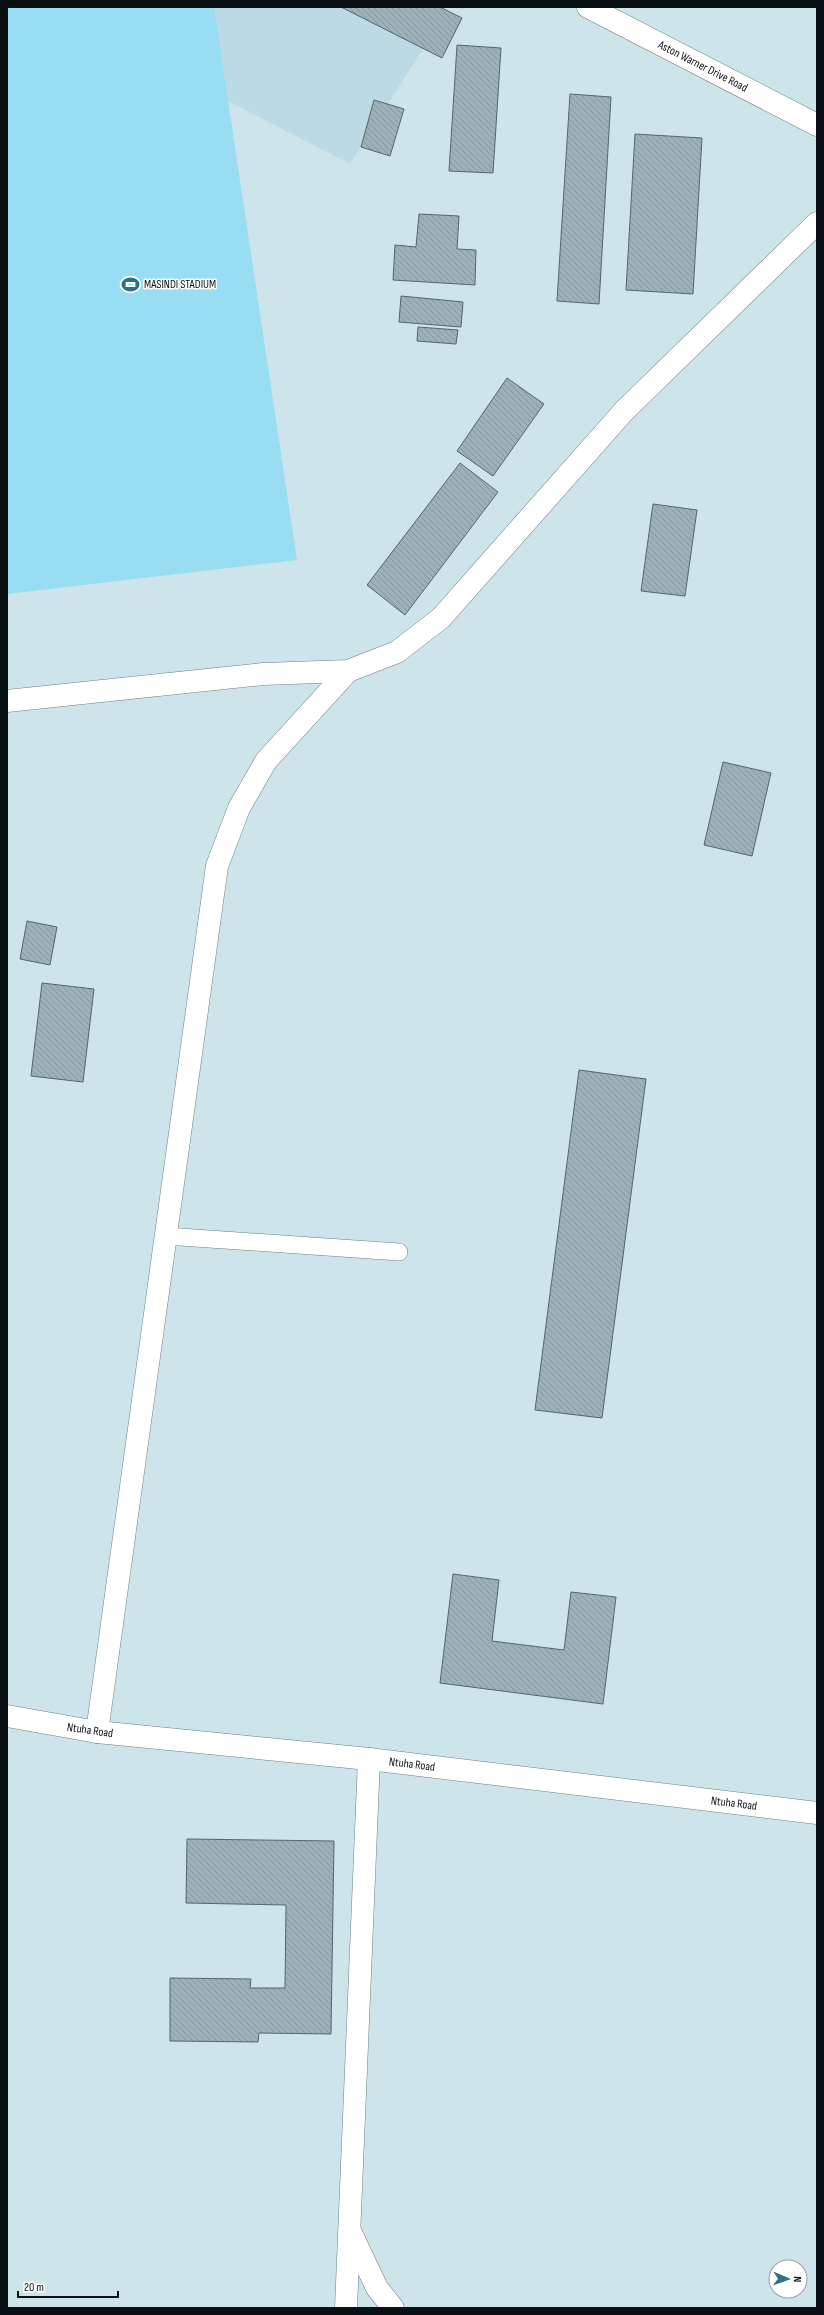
<svg xmlns="http://www.w3.org/2000/svg" width="824" height="2315" viewBox="0 0 824 2315" font-family="'Sofia Sans Condensed',sans-serif">
	<defs>
		<pattern id="building-back-hatch" width="6" height="6" patternUnits="userSpaceOnUse"><rect width="6" height="6" fill="#9cb1b8"/><path d="M-1 5l2 2M0 0l6 6M5-1l2 2" fill="none" stroke="#85979d"/></pattern>
	</defs>
	<rect width="100%" height="100%" fill="#cee4eb"/>
	<path fill="#bbdae4" d="M45,7H391L433,33L350,164Z"/>
	<path fill="#99ddf2" d="M7,7H214L297,560L7,594Z"/>
	<g fill="url(#building-back-hatch)" stroke="#53666c">
		<path d="M341,7H440L462,18L442,58Z"/>
		<path d="M457,45L501,48L493,173L449,171Z"/>
		<path d="M570,94L611,97L599,304L557,301Z"/>
		<path d="M374,100L404,109L390,156L361,147Z"/>
		<path d="M635,134L702,138L693,294L626,290Z"/>
		<path d="M419,214L459,216L457,249L476,250L475,285L393,280L395,245L416,247Z"/>
		<path d="M401,296L463,302L461,327L399,322Z"/>
		<path d="M418,327L458,330L456,344L417,341Z"/>
		<path d="M507,378L544,404L493,476L457,451Z"/>
		<path d="M460,463L498,492L405,615L367,585Z"/>
		<path d="M653,504L697,510L685,596L641,591Z"/>
		<path d="M723,762L771,773L752,856L704,845Z"/>
		<path d="M27,921L57,927L50,965L20,959Z"/>
		<path d="M42,983L94,989L83,1082L31,1076Z"/>
		<path d="M579,1070L646,1079L602,1418L535,1410Z"/>
		<path d="M453,1574L499,1580L492,1641L564,1650L571,1592L616,1597L603,1704L440,1683Z"/>
		<path d="M187,1839L334,1841L331,2034L259,2033L258,2042L170,2041V1978L251,1979L250,1988H285L286,1905L186,1903Z"/>
	</g>
	<g fill="none" stroke-linecap="round" stroke-linejoin="round">
		<defs>
			<path id="service" d="M166,1236L399,1252"/>
			<g id="minor">
				<path d="M588,7L817,125"/>
				<path d="M7,701L263,674L348,671L397,652L441,618L624,411L817,223"/>
				<path d="M7,1716L97,1732L369,1759L817,1813"/>
				<path d="M97,1732L217,866L239,808L266,761L348,671"/>
				<path d="M350,2231L377,2288L393,2308"/>
				<path d="M346,2308L369,1759"/>
			</g>
		</defs>
		<use href="#service" stroke="#6d8087" stroke-width="18"/>
		<use href="#minor" stroke="#6d8087" stroke-width="23"/>
		<use href="#service" stroke="#fff" stroke-width="17"/>
		<use href="#minor" stroke="#fff" stroke-width="22"/>
	</g>
	<defs>
		<symbol id="stadium-bare" viewBox="-9 -9 18 18"><path d="M0-5a6.5 5 0 1 0 0 10a6.5 5 0 1 0 0-10ZM-3.5-1.8h7v3.6h-7Z" fill="#2f7184" stroke="#fff" stroke-width="2.5" paint-order="stroke"/></symbol>
	</defs>
	<g fill-rule="evenodd">
		<use href="#stadium-bare" x="118" y="272" width="25" height="25"/>
	</g>
	<g text-anchor="middle" stroke-width="3" stroke-linejoin="round" paint-order="stroke">
		<g font-size="12" fill="#0a1114" stroke="#fff">
			<text transform="translate(703 66) rotate(27)" y="4">Aston Warner Drive Road</text>
			<text transform="translate(90 1730) rotate(8)" y="4">Ntuha Road</text>
			<text transform="translate(412 1764) rotate(7)" y="4">Ntuha Road</text>
			<text transform="translate(734 1803) rotate(7)" y="4">Ntuha Road</text>
		</g>
		<g font-size="12" fill="#0a1114" stroke="#fff" text-anchor="start">
			<text x="144" y="288">MASINDI STADIUM</text>
		</g>
	</g>
	<rect width="824" height="2315" fill="none" stroke="#0a1114" stroke-width="16"/>
	<g transform="translate(788 2279) rotate(92)"><circle r="19" fill="#ffffff" stroke="#9da0a1"/>
	<path d="M0-3L7 15L0 10L-7 15Z" fill="#2f7184"/>
	<text y="-6" font-size="11" font-weight="bold" text-anchor="middle" fill="#0a1114">N</text>
	</g>
	<path d="M18 2291v6h100v-6" fill="none" stroke="#0a1114" stroke-width="2"/>
	<text x="24" y="2291" font-size="12" fill="#0a1114" stroke="#ffffff" stroke-width="3" paint-order="stroke">20 m</text>
</svg>
